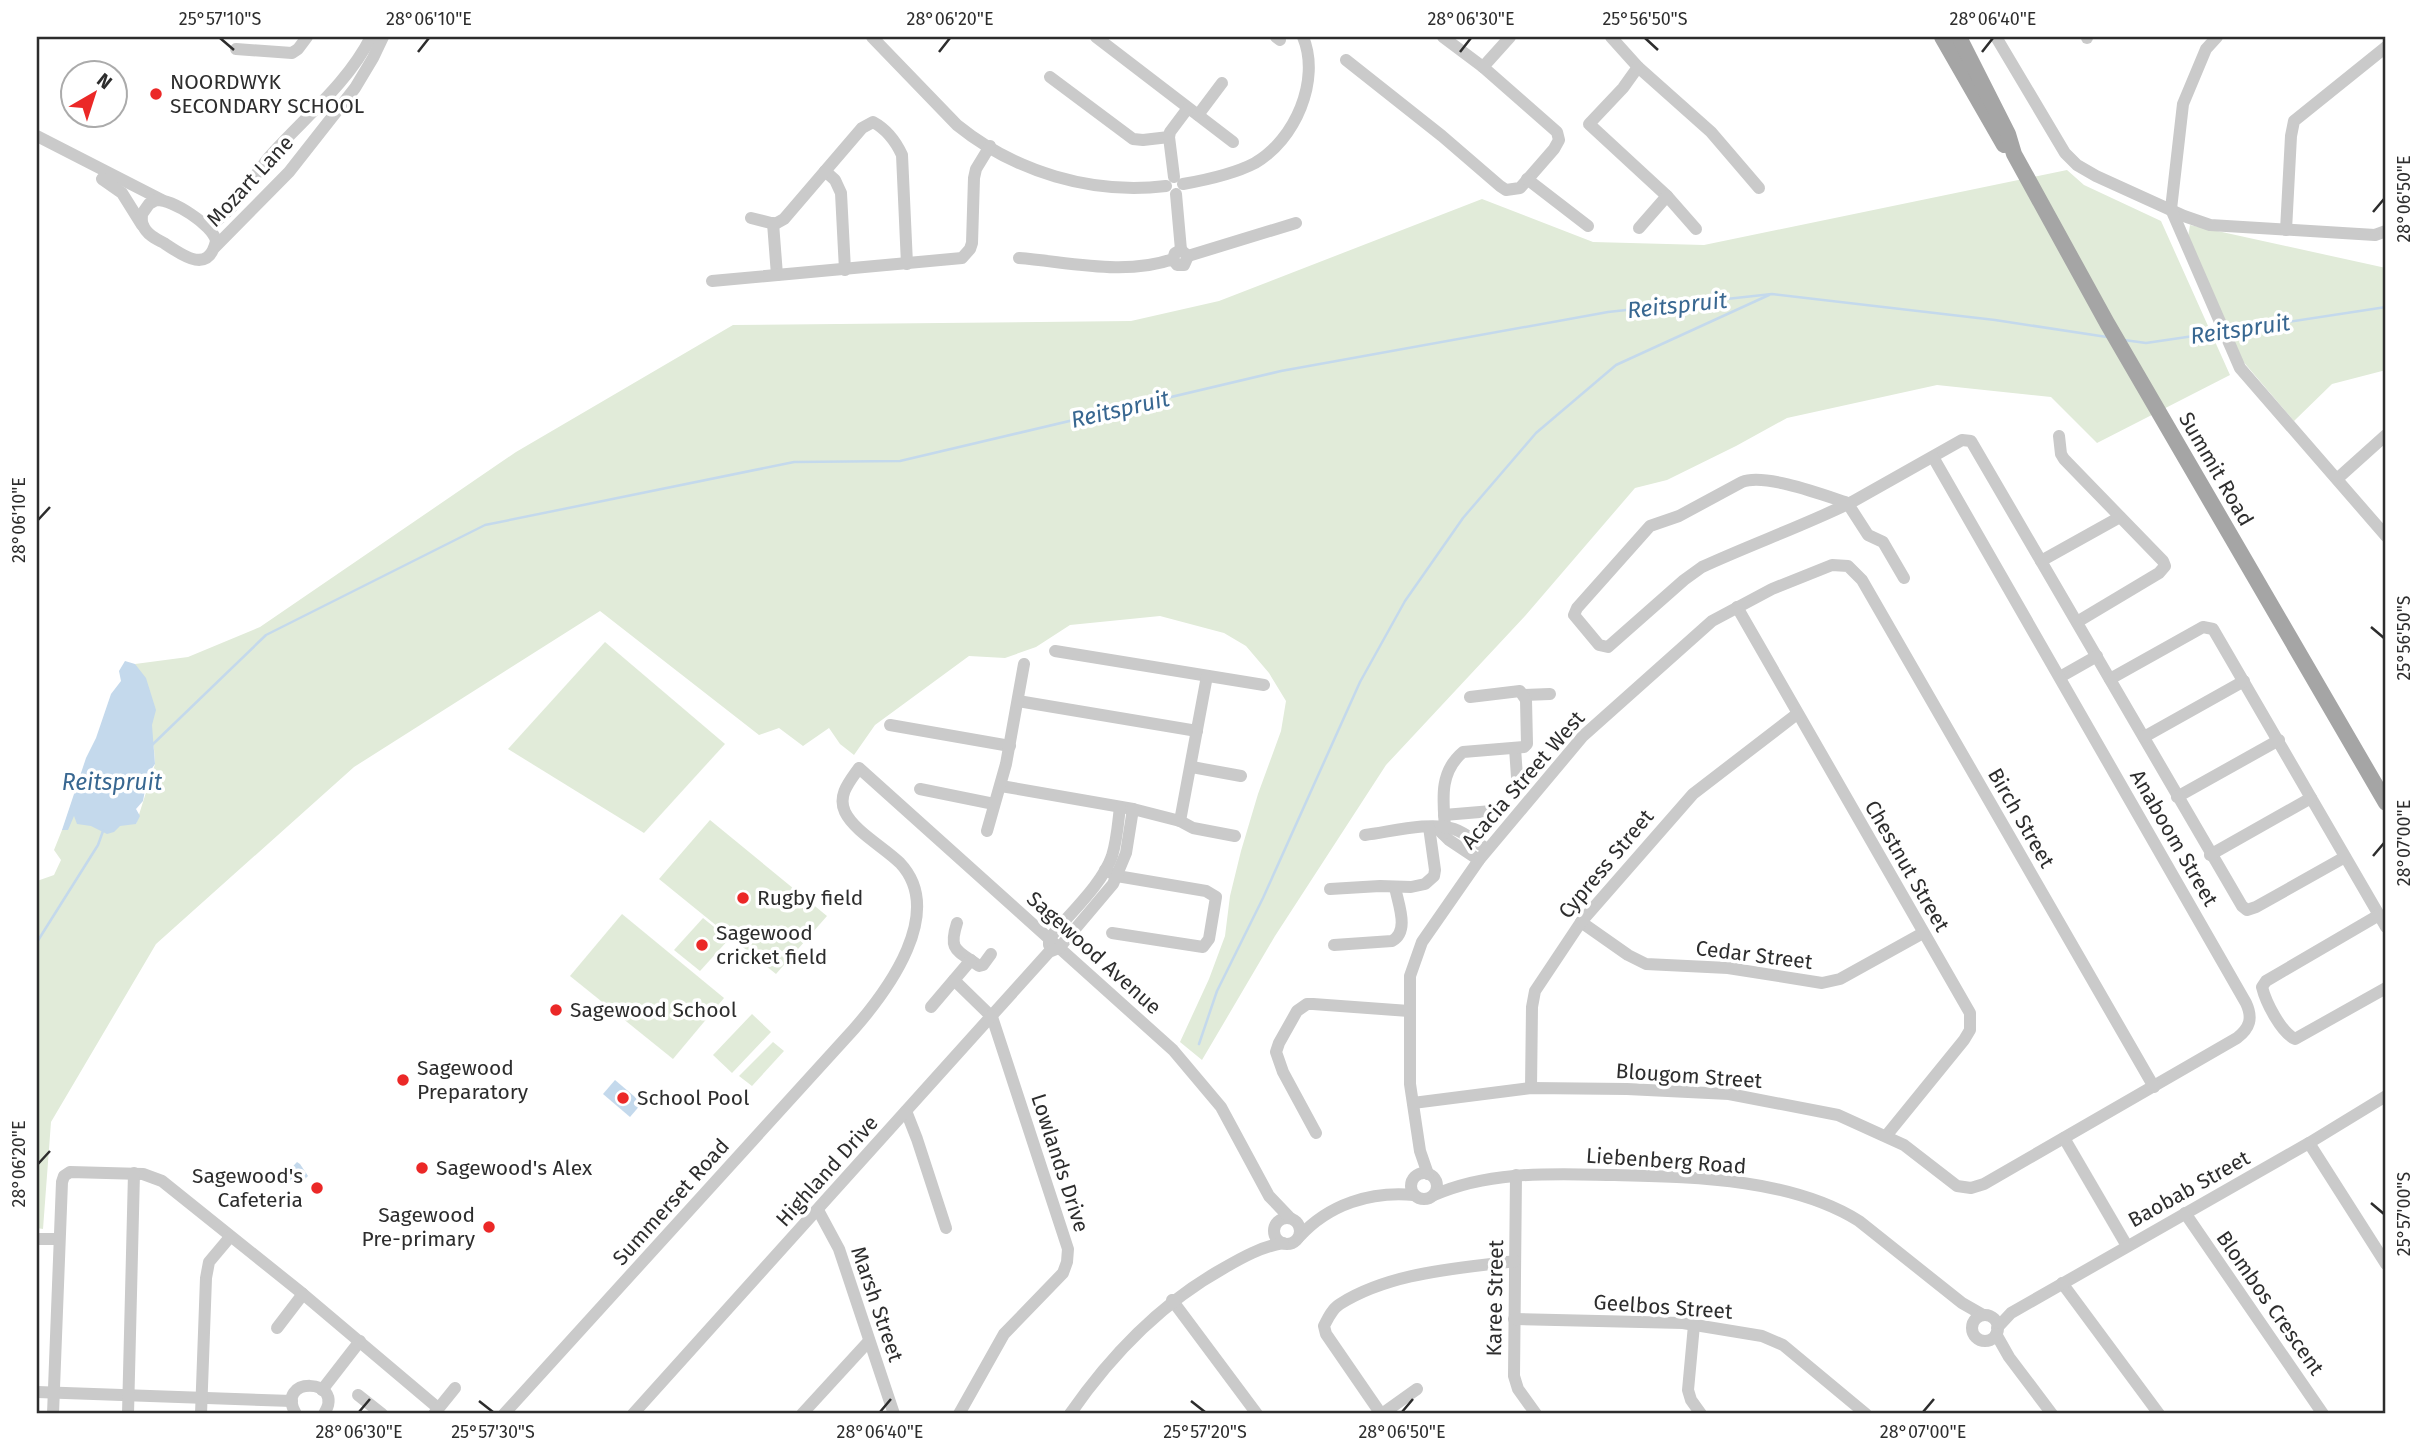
<svg xmlns="http://www.w3.org/2000/svg" width="2423" height="1451" viewBox="0 0 2423 1451" font-family="'Fira Sans',sans-serif">
	<rect width="100%" height="100%" fill="#fff"/>
	<g fill="#e1ebd9">
		<path d="M2067,170L2084,185L2161,221L2230,375L2097,443L2051,397L1937,385L1787,418L1736,446L1667,480L1635,488L1525,616L1386,765L1275,936L1202,1060L1180,1042L1209,979L1225,936L1230,896L1241,851L1258,794L1281,731L1286,701L1269,673L1246,646L1224,633L1160,616L1070,625L1036,647L1005,658L969,656L875,725L854,755L840,744L829,728L803,746L779,728L759,735L600,611L354,767L156,944L51,1122L43,1229L37,1228V881L54,875L61,860L54,850L62,830L74,815L136,824L155,764L154,749L135,664L188,657L260,627L516,452L733,325L1131,321L1219,301L1482,199L1593,242L1704,245Z"/>
		<path d="M2190,225L2386,268V370L2332,384L2294,421L2241,359L2188,237Z"/>
		<path d="M605,642L725,744L644,833L508,749Z"/>
		<path d="M710,820L827,916L776,974L659,879Z"/>
		<path d="M622,914L724,998L673,1059L570,976Z"/>
		<path d="M703,918L729,939L700,971L674,950Z"/>
		<path d="M752,1014L771,1032L732,1073L713,1055Z"/>
		<path d="M773,1042L784,1051L752,1086L739,1076Z"/>
	</g>
	<g fill="#c4d9ec">
		<path d="M125,661L135,664L146,678L156,710L152,725L155,764L148,774L143,801L136,809L140,816L136,824L120,826L114,832L107,834L91,826L77,824L74,816L68,830H62L86,758L96,738L111,694L121,681L119,671Z"/>
		<path d="M615,1080L642,1103L630,1117L603,1094Z"/>
		<path d="M297,1162L300,1164L308,1176L298,1186L290,1182L284,1176Z"/>
	</g>
	<g fill="none" stroke-linecap="round" stroke-linejoin="round">
		<g stroke="#c4d9ec" stroke-width="2.5">
			<path d="M2228,331L2386,307"/>
			<path d="M2124,340L2146,343L2221,332"/>
			<path d="M152,745L266,635L485,525L794,462L900,461L1281,371L1608,312L1772,294L1995,320L2107,337"/>
			<path d="M37,942L98,845L103,831"/>
			<path d="M1199,1044L1217,991L1263,898L1360,682L1405,601L1463,518L1536,433L1616,365L1769,295"/>
		</g>
		<g stroke="#cacaca" stroke-width="12">
			<path d="M872,37L957,125C1015,172 1092,195 1166,186"/>
			<path d="M1096,37L1233,142"/>
			<path d="M1276,37L1280,40"/>
			<path d="M1611,37L1638,67L1623,88L1589,124L1667,196L1696,229"/>
			<path d="M1996,37L2065,153L2077,165L2096,176L2184,216L2210,225L2375,235L2386,231"/>
			<path d="M2217,37L2206,49L2183,104L2171,209L2240,368L2386,536"/>
			<path d="M2087,38V37"/>
			<path d="M236,49L292,53L298,49L307,37"/>
			<path d="M1346,60L1442,136L1500,186L1506,190L1520,188L1554,149L1559,140L1557,132L1483,67L1443,37"/>
			<path d="M1483,67L1510,37"/>
			<path d="M1638,67L1711,132L1759,188"/>
			<path d="M1050,77L1133,139L1143,140L1169,137"/>
			<path d="M1198,115L1222,83"/>
			<path d="M37,136L162,200"/>
			<path d="M825,171L835,180L841,193L845,270"/>
			<path d="M1174,177L1169,137L1170,132L1188,108"/>
			<path d="M102,179L122,193L142,225"/>
			<path d="M1527,179L1588,226"/>
			<path d="M1183,184C1206,180 1234,174 1255,163C1295,140 1321,80 1303,37"/>
			<path d="M1176,194L1181,250"/>
			<path d="M156,200C172,199 213,225 216,241C208,275 182,255 164,243C156,239 146,234 143,225C141,221 142,218 142,214L149,204Z"/>
			<path d="M751,218L775,224L784,219L862,128L873,122C886,129 896,142 902,155L907,264"/>
			<path d="M773,223L777,275"/>
			<path d="M207,225C232,218 253,175 271,155C306,116 347,84 371,37"/>
			<path d="M1639,228L1667,196"/>
			<path d="M2286,230L2291,136L2294,121L2386,47"/>
			<path d="M215,247L289,172L355,88L373,58L383,37"/>
			<path d="M1188,256L1296,223"/>
			<path d="M1019,258C1069,262 1125,276 1173,259L1175,253L1181,250L1188,256L1184,265H1177L1173,259"/>
			<path d="M712,281L962,258L970,249L972,243L974,178L976,169L990,146"/>
			<path d="M2059,436L2061,454L2064,459L2163,561L2165,566L2159,573L2077,622"/>
			<path d="M2337,479L2386,435"/>
			<path d="M2041,561L2120,517"/>
			<path d="M1904,578L1883,542L1868,535L1848,504L1845,502C1821,494 1764,473 1742,482L1679,516L1650,526L1577,608L1574,615L1599,645L1608,647L1684,580L1702,567C1752,544 1803,526 1852,502L1962,440L1971,441L2242,906L2247,910L2256,907L2345,857"/>
			<path d="M1737,607L1970,1013V1030L1964,1040L1886,1136"/>
			<path d="M1055,651L1264,685"/>
			<path d="M2060,677L2097,656"/>
			<path d="M2110,679L2203,627L2213,629L2386,927"/>
			<path d="M1523,695L1550,694"/>
			<path d="M1018,701L1197,731"/>
			<path d="M890,725L1010,746"/>
			<path d="M2144,737L2244,681"/>
			<path d="M1515,748L1517,777"/>
			<path d="M1192,767L1241,776"/>
			<path d="M1001,786L1133,809L1180,821L1193,828L1235,836"/>
			<path d="M920,789L994,804"/>
			<path d="M2177,797L2279,740"/>
			<path d="M1444,815L1492,811"/>
			<path d="M1180,821L1207,676"/>
			<path d="M1437,828L1449,840L1479,860"/>
			<path d="M987,831L1006,764L1024,664"/>
			<path d="M1443,834L1445,827C1443,800 1439,772 1463,752L1524,747L1527,744L1526,700L1520,691L1470,697"/>
			<path d="M1365,835C1390,832 1430,821 1454,829C1466,833 1477,843 1487,849"/>
			<path d="M2210,855L2311,798"/>
			<path d="M1105,870L1117,876L1206,891L1216,897L1209,939L1203,947L1112,933"/>
			<path d="M1330,889L1380,886L1411,887L1425,884L1434,876L1435,870L1429,827"/>
			<path d="M2379,915L2266,981L2262,987C2266,1003 2281,1032 2295,1039L2386,988"/>
			<path d="M1581,922L1628,955L1646,964L1728,968L1822,983L1840,979L1923,933"/>
			<path d="M957,923C948,951 957,950 979,966L983,965L991,954"/>
			<path d="M1049,945V939C1068,915 1102,885 1112,856C1117,840 1118,823 1120,807"/>
			<path d="M1334,945L1392,941C1410,931 1398,904 1395,887"/>
			<path d="M954,980L992,1017L1068,1249L1067,1262L1063,1273L1004,1334L959,1414"/>
			<path d="M931,1007L971,960"/>
			<path d="M1531,1088L1532,1007L1535,991L1581,922L1693,794L1797,714"/>
			<path d="M1413,1103L1531,1088L1627,1089L1729,1094L1838,1115L1904,1145L1957,1186L1971,1188L1984,1184L2237,1038C2250,1028 2253,1018 2246,1003L1933,457"/>
			<path d="M906,1111L917,1139L946,1228"/>
			<path d="M1316,1133L1283,1072L1276,1052L1279,1043L1297,1011L1307,1004H1313L1409,1011"/>
			<path d="M2064,1138L2127,1246"/>
			<path d="M2309,1143L2386,1264"/>
			<circle cx="1424" cy="1186" r="13"/>
			<path d="M1428,1174L1420,1151L1410,1084V976L1422,942L1479,860L1583,736L1712,621L1772,589L1832,565L1848,566L1862,580L2154,1087"/>
			<path d="M1516,1175L1514,1376L1518,1389L1536,1414"/>
			<path d="M1434,1195C1491,1170 1553,1174 1614,1175C1692,1177 1791,1178 1859,1221L1962,1303L1983,1315"/>
			<path d="M818,1210L839,1249L894,1414"/>
			<path d="M2185,1213L2323,1414"/>
			<circle cx="1287" cy="1231" r="13"/>
			<path d="M1299,1237C1329,1204 1371,1191 1414,1195"/>
			<path d="M37,1239H58"/>
			<path d="M2062,1283L2159,1414"/>
			<path d="M1172,1300L1257,1414"/>
			<circle cx="1985" cy="1328" r="13"/>
			<path d="M1514,1319L1683,1323L1762,1336L1783,1345L1866,1414"/>
			<path d="M1694,1325L1688,1390L1691,1400L1701,1414"/>
			<path d="M277,1328L303,1294"/>
			<path d="M1997,1328L2011,1313L2309,1143L2386,1096"/>
			<path d="M1996,1334L2009,1357L2052,1414"/>
			<path d="M322,1390L360,1341"/>
			<path d="M37,1392L292,1401"/>
			<path d="M358,1395L382,1414"/>
			<path d="M53,1414L62,1182L64,1176L70,1172L143,1174L162,1181L303,1294L438,1408"/>
			<path d="M128,1414L134,1173"/>
			<path d="M201,1414L206,1278L209,1262L230,1237"/>
			<path d="M296,1414C273,1376 347,1377 324,1414"/>
			<path d="M434,1414L455,1388"/>
			<path d="M504,1414L854,1029C888,990 946,912 900,863C885,848 854,831 845,812C837,795 850,781 859,768L1173,1050L1221,1107L1269,1196L1290,1218"/>
			<path d="M633,1414L1049,952L1059,948L1113,884L1126,853L1133,809"/>
			<path d="M802,1414L869,1341"/>
			<path d="M1070,1414C1111,1355 1161,1303 1224,1268C1243,1257 1261,1247 1283,1243"/>
			<path d="M1381,1414L1326,1334L1324,1326C1328,1318 1332,1309 1340,1304C1391,1272 1456,1269 1515,1261"/>
			<path d="M1382,1414L1417,1389"/>
		</g>
		<g stroke="#a5a5a5" stroke-width="16">
			<path d="M1942,37L2004,145"/>
			<path d="M1959,37L2008,134L2014,154L2107,323L2386,803"/>
		</g>
	</g>
	<path fill="none" stroke="#2d2d2d" stroke-width="2.5" d="M220,38L234,50M1645,38L1658,50M418,52L429,38M939,52L950,38M1460,52L1471,38M1982,52L1993,38M2373,212L2384,199M38,520L50,507M2371,627L2384,638M2373,856L2384,843M38,1164L50,1151M2371,1203L2384,1214M479,1401L493,1412M1191,1401L1205,1412M359,1412L370,1399M880,1412L891,1399M1402,1412L1413,1399M1923,1412L1934,1399"/>
	<g fill="#eb2827" stroke="#fff" stroke-width="2.5">
		<circle cx="156" cy="94" r="7"/>
		<circle cx="743" cy="898" r="7"/>
		<circle cx="702" cy="945" r="7"/>
		<circle cx="556" cy="1010" r="7"/>
		<circle cx="403" cy="1080" r="7"/>
		<circle cx="623" cy="1098" r="7"/>
		<circle cx="422" cy="1168" r="7"/>
		<circle cx="317" cy="1188" r="7"/>
		<circle cx="489" cy="1227" r="7"/>
	</g>
	<g text-anchor="middle" stroke-width="7" stroke-linejoin="round" paint-order="stroke">
		<g font-size="21" fill="#2d2d2d" stroke="#fff" text-anchor="start">
			<text x="170" y="89">NOORDWYK<tspan x="170" dy="24">SECONDARY SCHOOL</tspan></text>
			<text x="757" y="905">Rugby field</text>
			<text x="716" y="940">Sagewood<tspan x="716" dy="24">cricket field</tspan></text>
			<text x="570" y="1017">Sagewood School</text>
			<text x="417" y="1075">Sagewood<tspan x="417" dy="24">Preparatory</tspan></text>
			<text x="637" y="1105">School Pool</text>
			<text x="436" y="1175">Sagewood's Alex</text>
			<text x="303" y="1183" text-anchor="end">Sagewood's<tspan x="303" dy="24">Cafeteria</tspan></text>
			<text x="475" y="1222" text-anchor="end">Sagewood<tspan x="475" dy="24">Pre-primary</tspan></text>
		</g>
		<g font-size="21" fill="#2d2d2d" stroke="#fff">
			<text transform="translate(250 181) rotate(-47)" y="7">Mozart Lane</text>
			<text transform="translate(2216 469) rotate(60)" y="7">Summit Road</text>
			<text transform="translate(1523 780) rotate(-49)" y="7">Acacia Street West</text>
			<text transform="translate(2021 818) rotate(60)" y="7">Birch Street</text>
			<text transform="translate(2174 838) rotate(60)" y="7">Anaboom Street</text>
			<text transform="translate(1606 864) rotate(-50)" y="7">Cypress Street</text>
			<text transform="translate(1907 866) rotate(60)" y="7">Chestnut Street</text>
			<text transform="translate(1094 953) rotate(42)" y="7">Sagewood Avenue</text>
			<text transform="translate(1754 955) rotate(7)" y="7">Cedar Street</text>
			<text transform="translate(1689 1076) rotate(4)" y="7">Blougom Street</text>
			<text transform="translate(1666 1161) rotate(4)" y="7">Liebenberg Road</text>
			<text transform="translate(1060 1163) rotate(72)" y="7">Lowlands Drive</text>
			<text transform="translate(827 1171) rotate(-48)" y="7">Highland Drive</text>
			<text transform="translate(2189 1189) rotate(-29)" y="7">Baobab Street</text>
			<text transform="translate(671 1202) rotate(-48)" y="7">Summerset Road</text>
			<text transform="translate(1495 1298) rotate(-89)" y="7">Karee Street</text>
			<text transform="translate(2270 1303) rotate(55)" y="7">Blombos Crescent</text>
			<text transform="translate(877 1304) rotate(71)" y="7">Marsh Street</text>
			<text transform="translate(1663 1307) rotate(4)" y="7">Geelbos Street</text>
		</g>
		<g font-size="23" font-style="italic" fill="#386791" stroke="#fff">
			<text transform="translate(1677 305) rotate(-6)" y="8">Reitspruit</text>
			<text transform="translate(2240 329) rotate(-8)" y="8">Reitspruit</text>
			<text transform="translate(1120 409) rotate(-13)" y="8">Reitspruit</text>
			<text x="112" y="790">Reitspruit</text>
		</g>
	</g>
	<rect width="2423" height="1451" fill="none" stroke="#ffffff" stroke-width="77"/>
	<g transform="translate(94 94) rotate(39)"><circle r="33" fill="#ffffff" stroke="#ababab" stroke-width="2"/>
	<path d="M0-5L12 26L0 18L-12 26Z" fill="#eb2827"/>
	<text y="-10" font-size="19" font-weight="bold" text-anchor="middle" fill="#2d2d2d">N</text>
	</g>
	<rect x="38" y="38" width="2346" height="1374" fill="none" stroke="#2d2d2d" stroke-width="2.5"/>
	<g font-size="18" text-anchor="middle" fill="#2d2d2d">
		<text x="220" y="25">25°57'10"S</text>
		<text x="429" y="25">28°06'10"E</text>
		<text x="950" y="25">28°06'20"E</text>
		<text x="1471" y="25">28°06'30"E</text>
		<text x="1645" y="25">25°56'50"S</text>
		<text x="1993" y="25">28°06'40"E</text>
		<text transform="translate(2404 199) rotate(-90)" y="6">28°06'50"E</text>
		<text transform="translate(19 520) rotate(-90)" y="6">28°06'10"E</text>
		<text transform="translate(2404 638) rotate(-90)" y="6">25°56'50"S</text>
		<text transform="translate(2404 843) rotate(-90)" y="6">28°07'00"E</text>
		<text transform="translate(19 1164) rotate(-90)" y="6">28°06'20"E</text>
		<text transform="translate(2404 1214) rotate(-90)" y="6">25°57'00"S</text>
		<text x="359" y="1438">28°06'30"E</text>
		<text x="493" y="1438">25°57'30"S</text>
		<text x="880" y="1438">28°06'40"E</text>
		<text x="1205" y="1438">25°57'20"S</text>
		<text x="1402" y="1438">28°06'50"E</text>
		<text x="1923" y="1438">28°07'00"E</text>
	</g>
</svg>
